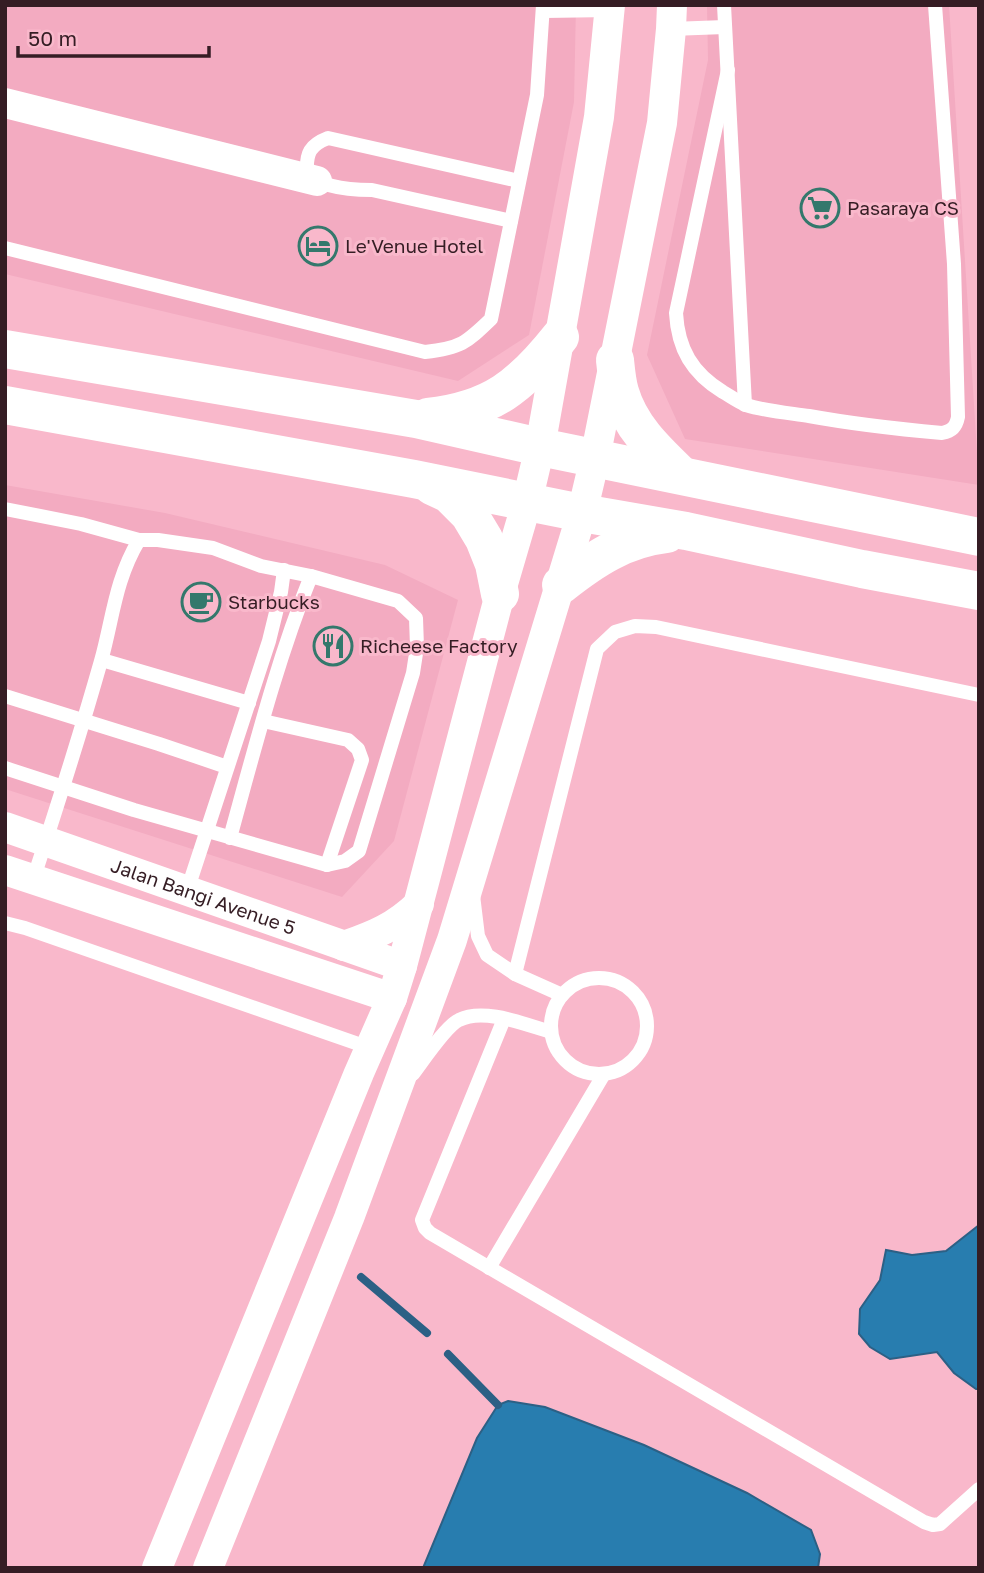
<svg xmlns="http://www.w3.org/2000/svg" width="984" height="1573" viewBox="0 0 984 1573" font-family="'Golos Text',sans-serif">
	<rect width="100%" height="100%" fill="#f9b8cb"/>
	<g fill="#f3abc1">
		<path d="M5,5H576L574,102L529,335L458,381L5,274Z"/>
		<path d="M707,5H949L979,485L685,439L647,355L708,60Z"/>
		<path d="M5,485L165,513L385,565L458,600L394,841L342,897L5,789Z"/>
	</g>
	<g fill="#287daf" stroke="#2c6085" stroke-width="2">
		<path d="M979,1225V1389H976L954,1373L937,1352L890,1359L870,1347L859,1334L860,1309L880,1280L886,1250L912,1255L946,1251Z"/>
		<path d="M508,1401L545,1407L644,1445L747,1493L811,1530L820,1554L818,1568H423L477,1438L498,1405Z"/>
	</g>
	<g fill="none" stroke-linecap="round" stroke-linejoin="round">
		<g stroke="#2c6085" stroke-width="8">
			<path d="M361,1277L427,1333"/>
			<path d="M448,1354L498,1405"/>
		</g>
		<g stroke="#fff" stroke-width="14">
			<path d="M724,5L745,405"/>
			<path d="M544,11L610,10"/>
			<path d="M671,29L725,27"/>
			<path d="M728,70L676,313C678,349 692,373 723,392C730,396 738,402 746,405C765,411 789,413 809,416C853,424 897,429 942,433C952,431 956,427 958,417L954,264L935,5"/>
			<path d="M511,221L372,190C353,190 320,188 307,172C306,153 310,145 328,138L519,181"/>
			<path d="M5,248L425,352C461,348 466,343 491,319L537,95L543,5"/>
			<path d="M5,509L81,524L139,540"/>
			<path d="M102,660L249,703"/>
			<path d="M5,696L159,744L227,767"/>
			<path d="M263,721L348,740L358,749L362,760L327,865"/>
			<path d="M5,768L134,810L327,865L345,861L359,851L413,673L417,647L416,618L398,601L311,576C277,660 254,751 230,838"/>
			<path d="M33,880C57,807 80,735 101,661C113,618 115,580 139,540H158L213,548L261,566L311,576"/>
			<path d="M187,891L269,641L281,592L284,570"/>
			<path d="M473,895L478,936L487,955L515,974L562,995"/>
			<path d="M5,923L25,928L370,1048"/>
			<path d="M515,974L597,649L615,632L635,626L656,627L979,695"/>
			<circle cx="599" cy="1026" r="48"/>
			<path d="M504,1019L422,1220L425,1228L430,1233L924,1522L933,1525L940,1524L979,1489"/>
			<path d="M413,1074C423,1061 446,1026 459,1020C484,1007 526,1025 551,1032"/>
			<path d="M489,1268L604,1074"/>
		</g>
		<g stroke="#fff" stroke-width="30">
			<path d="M5,103L317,181"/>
			<path id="s1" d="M5,827L402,966"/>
			<path d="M5,870L392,998"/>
			<path d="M344,946C375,935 395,927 419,904"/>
			<path d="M157,1568L359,1073L392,998L402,966L500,594L527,502L540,447L599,117L610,5"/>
			<path d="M208,1568L349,1218L452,940L582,513L595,458L662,123L671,29L672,5"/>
		</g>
		<g stroke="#fff" stroke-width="38">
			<path d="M5,349L416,419L540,447L979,537"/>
			<path d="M615,360C616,370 617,382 620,392C630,427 656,451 681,475"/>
			<path d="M5,405L414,479L582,513L686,531L862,569L979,591"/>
			<path d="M428,417C492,410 521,386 560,337"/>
			<path d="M432,486L449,494L469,514L484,539L494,564L500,594"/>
			<path d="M561,585C594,559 624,539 667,534"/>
		</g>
	</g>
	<defs>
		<symbol id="supermarket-ring" viewBox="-11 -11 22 22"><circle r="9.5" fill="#f9b8cb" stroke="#34786c" stroke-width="1.5"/><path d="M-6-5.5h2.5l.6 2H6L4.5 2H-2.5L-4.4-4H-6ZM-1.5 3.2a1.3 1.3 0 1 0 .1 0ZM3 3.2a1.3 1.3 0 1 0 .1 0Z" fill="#34786c"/></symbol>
		<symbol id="hotel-ring" viewBox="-11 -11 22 22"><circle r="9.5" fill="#f9b8cb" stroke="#34786c" stroke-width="1.5"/><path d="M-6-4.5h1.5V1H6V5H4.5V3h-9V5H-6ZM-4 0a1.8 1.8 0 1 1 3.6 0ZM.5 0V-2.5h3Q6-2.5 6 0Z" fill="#34786c"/></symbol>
		<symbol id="cafe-ring" viewBox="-11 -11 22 22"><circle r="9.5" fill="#f9b8cb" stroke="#34786c" stroke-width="1.5"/><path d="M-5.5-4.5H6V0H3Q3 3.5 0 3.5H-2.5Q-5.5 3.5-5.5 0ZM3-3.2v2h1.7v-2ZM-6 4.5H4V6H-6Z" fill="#34786c"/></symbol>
		<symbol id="restaurant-ring" viewBox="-11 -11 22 22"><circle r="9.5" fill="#f9b8cb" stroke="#34786c" stroke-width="1.5"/><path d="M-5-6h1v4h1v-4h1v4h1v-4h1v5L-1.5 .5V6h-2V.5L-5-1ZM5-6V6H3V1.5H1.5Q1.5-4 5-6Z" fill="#34786c"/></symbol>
	</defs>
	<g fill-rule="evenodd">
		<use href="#supermarket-ring" x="798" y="186" width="44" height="44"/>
		<use href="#hotel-ring" x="296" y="224" width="44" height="44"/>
		<use href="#cafe-ring" x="179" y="580" width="44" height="44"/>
		<use href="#restaurant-ring" x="311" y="624" width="44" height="44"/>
	</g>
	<g text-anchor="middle" stroke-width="6" stroke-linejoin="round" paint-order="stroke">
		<g font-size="19" fill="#351d24" stroke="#f9b8cb" text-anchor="start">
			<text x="847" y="215">Pasaraya CS</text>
			<text x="345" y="253">Le'Venue Hotel</text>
			<text x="228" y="609">Starbucks</text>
			<text x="360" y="653">Richeese Factory</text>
		</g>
		<g font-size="19" fill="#351d24" stroke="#f9b8cb">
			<text dy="7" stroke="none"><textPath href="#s1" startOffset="210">Jalan Bangi Avenue 5</textPath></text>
		</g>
	</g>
	<rect width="984" height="1573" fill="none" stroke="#351d24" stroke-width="14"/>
	<path d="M18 46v10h191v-10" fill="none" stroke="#351d24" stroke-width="3.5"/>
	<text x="28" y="46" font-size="21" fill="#351d24" stroke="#f9b8cb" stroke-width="5" paint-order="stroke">50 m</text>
</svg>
